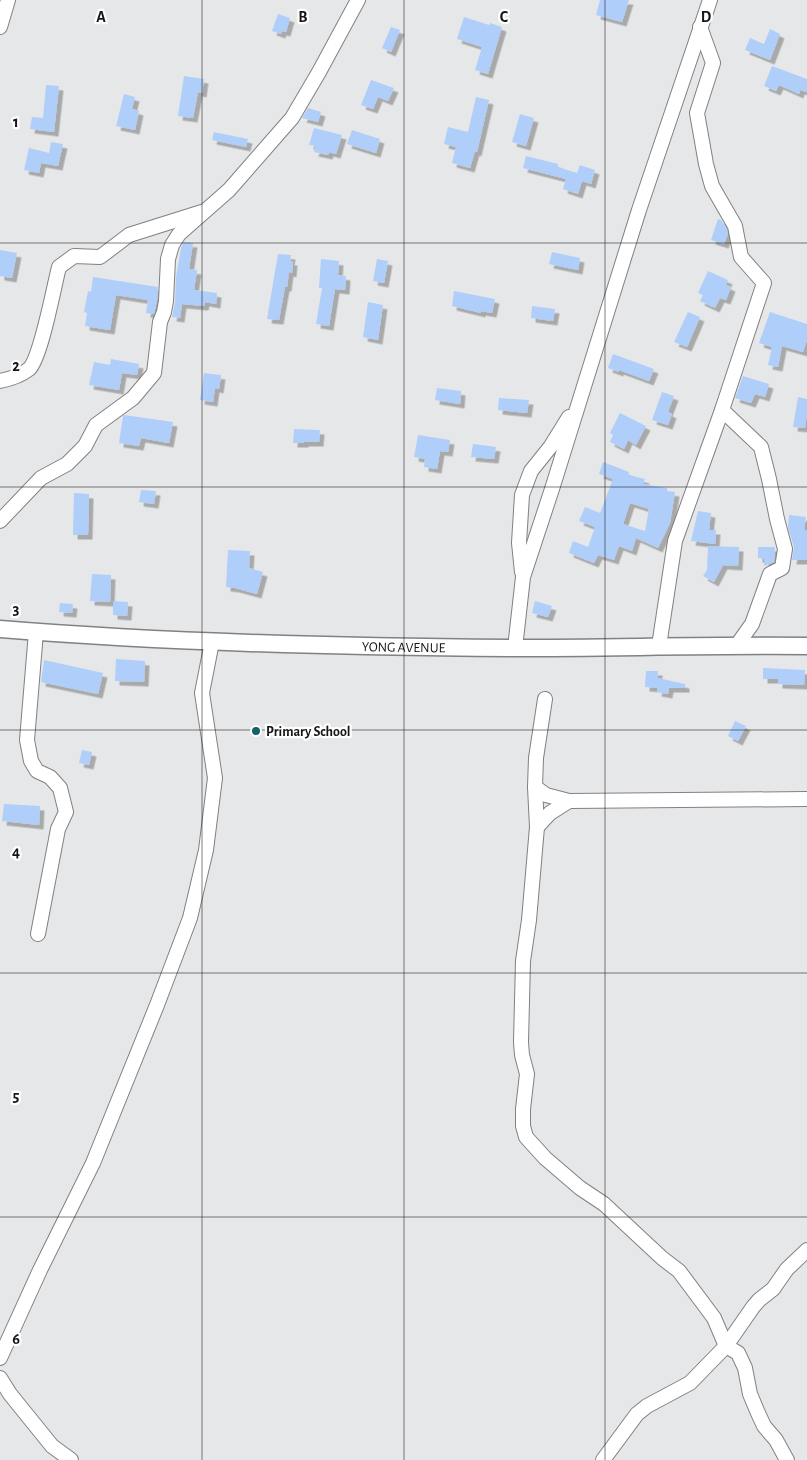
<svg xmlns="http://www.w3.org/2000/svg" width="807" height="1460" viewBox="0 0 807 1460" font-family="'Alegreya Sans',sans-serif">
	<defs>
		<filter id="shadow"><feDropShadow dx="4.5" dy="4.5" stdDeviation="0" flood-color="#0004"/></filter>
	</defs>
	<rect width="100%" height="100%" fill="#e6e7e8"/>
	<g fill="#b0cefa" fill-rule="evenodd" filter="url(#shadow)">
		<path d="M600,0H629L622,22L596,15Z"/>
		<path d="M278,14L290,18L286,32L282,31L281,34L272,31Z"/>
		<path d="M464,17L489,25L490,23L502,27L488,74L475,70L482,47L457,39Z"/>
		<path d="M391,27L400,30L391,52L382,48Z"/>
		<path d="M770,29L780,34L770,60L745,50L750,38L764,44Z"/>
		<path d="M772,66L807,79V92L800,90L799,94L779,85L776,91L764,86Z"/>
		<path d="M184,76L204,79L202,93L198,92L193,118L178,116Z"/>
		<path d="M371,80L394,88L388,101L378,97L373,109L361,105Z"/>
		<path d="M46,85L59,86L54,132L30,129L32,117L43,118Z"/>
		<path d="M124,94L135,97L132,109L139,111L135,130L116,126Z"/>
		<path d="M476,97L489,100L477,152L475,151L470,168L452,163L456,147L444,144L448,127L468,132Z"/>
		<path d="M308,108L321,112L318,122L302,118Z"/>
		<path d="M520,114L534,118L526,146L512,142Z"/>
		<path d="M314,128L342,135L336,154L329,152L328,155L314,152L316,146L309,145Z"/>
		<path d="M352,130L380,139L376,153L347,144Z"/>
		<path d="M214,132L248,139L246,147L212,140Z"/>
		<path d="M51,142L63,144L58,166L41,163L39,173L24,170L29,148L49,153Z"/>
		<path d="M526,156L558,164V167L577,173L580,165L595,170L591,184L582,181L578,194L563,189L566,179L523,168Z"/>
		<path d="M718,219L721,220L727,229L728,234L724,244L711,240Z"/>
		<path d="M184,242L193,243L189,269L197,270L194,290L217,293L216,304L205,302L204,306L182,304L180,318L172,317L175,303L176,277L181,248Z"/>
		<path d="M0,250L17,253L12,278L0,276Z"/>
		<path d="M552,252L580,258L578,270L549,264Z"/>
		<path d="M278,254L291,255L290,261H293L292,273L289,272L287,287H285L279,320L267,319Z"/>
		<path d="M321,259L339,261L338,275L346,276L345,290L335,289L329,326L316,324L322,288H319Z"/>
		<path d="M377,259L388,261L384,283L373,281Z"/>
		<path d="M708,271L728,280L726,285L731,287L726,300L720,298L715,308L700,301L703,295L698,293Z"/>
		<path d="M93,277L158,287L157,300L154,314L146,313L148,300L116,295L110,330L85,326L87,313L84,312L88,291L91,292Z"/>
		<path d="M454,291L495,299L492,313L481,311V313L452,306Z"/>
		<path d="M368,302L383,305L378,340L363,337Z"/>
		<path d="M532,306L555,309L553,321L531,318Z"/>
		<path d="M688,312L700,317L687,347L674,342Z"/>
		<path d="M770,312L807,324V340L803,352L782,346L778,367L768,365L772,347L759,343Z"/>
		<path d="M613,354L654,369L649,381L619,370V372L608,368Z"/>
		<path d="M111,359L139,364L137,375L122,373L119,390L89,385L94,362L110,365Z"/>
		<path d="M204,373L221,375L219,389L215,388L213,402L200,400Z"/>
		<path d="M743,376L769,384L765,397L755,394L751,403L735,398Z"/>
		<path d="M437,388L461,391L460,404L435,400Z"/>
		<path d="M662,392L674,396L668,412L672,414L668,425L652,420Z"/>
		<path d="M798,397L807,399V414L805,428L793,427Z"/>
		<path d="M499,398L529,400L527,413L498,410Z"/>
		<path d="M620,413L646,426L636,445L628,440L624,449L610,442L613,435L610,433Z"/>
		<path d="M124,415L173,422L169,443L141,438L139,446L119,443L123,416Z"/>
		<path d="M294,429L320,430L319,442H304V443H293Z"/>
		<path d="M418,435L450,440L448,452L440,451L437,469L424,467L425,459L414,457Z"/>
		<path d="M473,444L496,447L494,459L471,457Z"/>
		<path d="M603,462L629,472L628,475L645,479L643,484L667,488V491L675,492L670,523L658,548L636,538L632,551L619,546L614,560L598,555L594,563L569,553L573,541L588,547L595,527L579,521L585,507L600,513L613,479L599,474ZM630,503L649,509L645,531L623,524Z"/>
		<path d="M141,490L156,491L154,504L139,502Z"/>
		<path d="M74,493L89,494L88,535H73Z"/>
		<path d="M698,511L711,513L709,530H716L715,544L691,541Z"/>
		<path d="M789,515L806,517L804,530H807V560H792L794,547L788,528Z"/>
		<path d="M708,546L739,547L738,566L723,565L714,582L703,576L707,570Z"/>
		<path d="M758,547H775L774,562L764,566V559L758,558Z"/>
		<path d="M228,550L250,551L249,568L263,572L257,594L235,588L226,587Z"/>
		<path d="M92,574L111,575L110,602L90,601Z"/>
		<path d="M113,601L128,602L127,616L113,615Z"/>
		<path d="M535,601L552,606L548,617L532,613Z"/>
		<path d="M60,603L73,604L72,613L59,612Z"/>
		<path d="M116,659L145,661L144,682L115,681Z"/>
		<path d="M44,660L103,673L98,694L41,682Z"/>
		<path d="M763,668L805,670L804,685L778,684V679H763Z"/>
		<path d="M646,671H658V678L685,684V688H669L668,694L657,692L658,688L645,687Z"/>
		<path d="M735,721L746,726L738,741L728,736Z"/>
		<path d="M82,750L92,752L89,765L79,763Z"/>
		<path d="M4,804L40,806L39,825L2,821Z"/>
	</g>
	<g fill="none" stroke-linecap="round" stroke-linejoin="round">
		<defs>
			<g id="minor">
				<path d="M0,27L8,0"/>
				<path d="M0,381C10,379 20,376 29,369C41,358 54,286 59,267L74,256L100,257L129,235L202,212"/>
				<path d="M722,410L761,447L769,479L777,519L785,549L782,568L770,574L752,624L737,645"/>
				<path d="M0,521L41,478L67,464L85,446L96,425L133,398L154,373L160,322L164,312L166,301L168,259L172,245L179,234L229,190L292,118L319,72L358,0"/>
				<path d="M522,572L519,543L522,495L531,471L551,446L569,417"/>
				<path d="M36,632L27,740L31,761L37,771L50,777L60,788L66,812L58,829L38,934"/>
				<path d="M659,646L675,541L722,410L764,283L741,257L735,226L712,186L706,164L697,113L713,63L700,27"/>
				<path d="M515,648L523,577L552,489L639,210L710,0"/>
				<path d="M545,699L536,758L535,787L537,827L529,920L523,961L521,1042L522,1055L527,1074L523,1109V1126L526,1137L545,1158L580,1188L604,1204L662,1258L679,1271L714,1318L726,1346L738,1353L745,1368L750,1394L758,1413L764,1426L776,1440L787,1460"/>
				<path d="M535,787L546,795L569,801L807,799"/>
				<path d="M537,827L550,813L569,801"/>
				<path d="M0,1358L40,1270L93,1163L157,1005L190,918L206,850L215,778L202,693L212,642"/>
				<path d="M0,1378L10,1394L52,1446L71,1460"/>
				<path d="M603,1460L637,1414L647,1406L690,1383L726,1346L753,1307L759,1300L773,1289L787,1269L807,1250"/>
			</g>
			<g id="tertiary">
				<path id="s1" d="M0,629C171,643 343,647 515,648C612,648 710,645 807,646"/>
			</g>
		</defs>
		<use href="#minor" stroke="#808183" stroke-width="16"/>
		<use href="#tertiary" stroke="#808183" stroke-width="19"/>
		<use href="#minor" stroke="#fff" stroke-width="14"/>
		<use href="#tertiary" stroke="#fff" stroke-width="16"/>
	</g>
	<path fill="none" stroke="#161617" stroke-width="1" stroke-opacity="0.55" d="M202,0V1460M404,0V1460M605,0V1460M0,243H807M0,487H807M0,730H807M0,973H807M0,1217H807"/>
	<circle fill="#126269" stroke="#fff" stroke-width="2" cx="256" cy="731" r="5"/>
	<g text-anchor="middle" stroke-width="4.5" stroke-linejoin="round" paint-order="stroke">
		<g font-size="14" fill="#161617" stroke="#fff">
			<text dy="5" stroke="none"><textPath href="#s1" startOffset="404">YONG AVENUE</textPath></text>
		</g>
		<g font-size="14" font-weight="bold" fill="#161617" stroke="#fff" text-anchor="start">
			<text x="266" y="736">Primary School</text>
		</g>
	</g>
	<g font-size="16" text-anchor="middle" font-weight="bold" fill="#161617" stroke="#fff" stroke-width="4.5" stroke-linejoin="round" paint-order="stroke">
		<text x="101" y="22">A</text>
		<text x="303" y="22">B</text>
		<text x="504" y="22">C</text>
		<text x="706" y="22">D</text>
		<text x="16" y="127">1</text>
		<text x="16" y="371">2</text>
		<text x="16" y="614">3</text>
		<text x="16" y="857">4</text>
		<text x="16" y="1101">5</text>
		<text x="16" y="1344">6</text>
	</g>
</svg>
